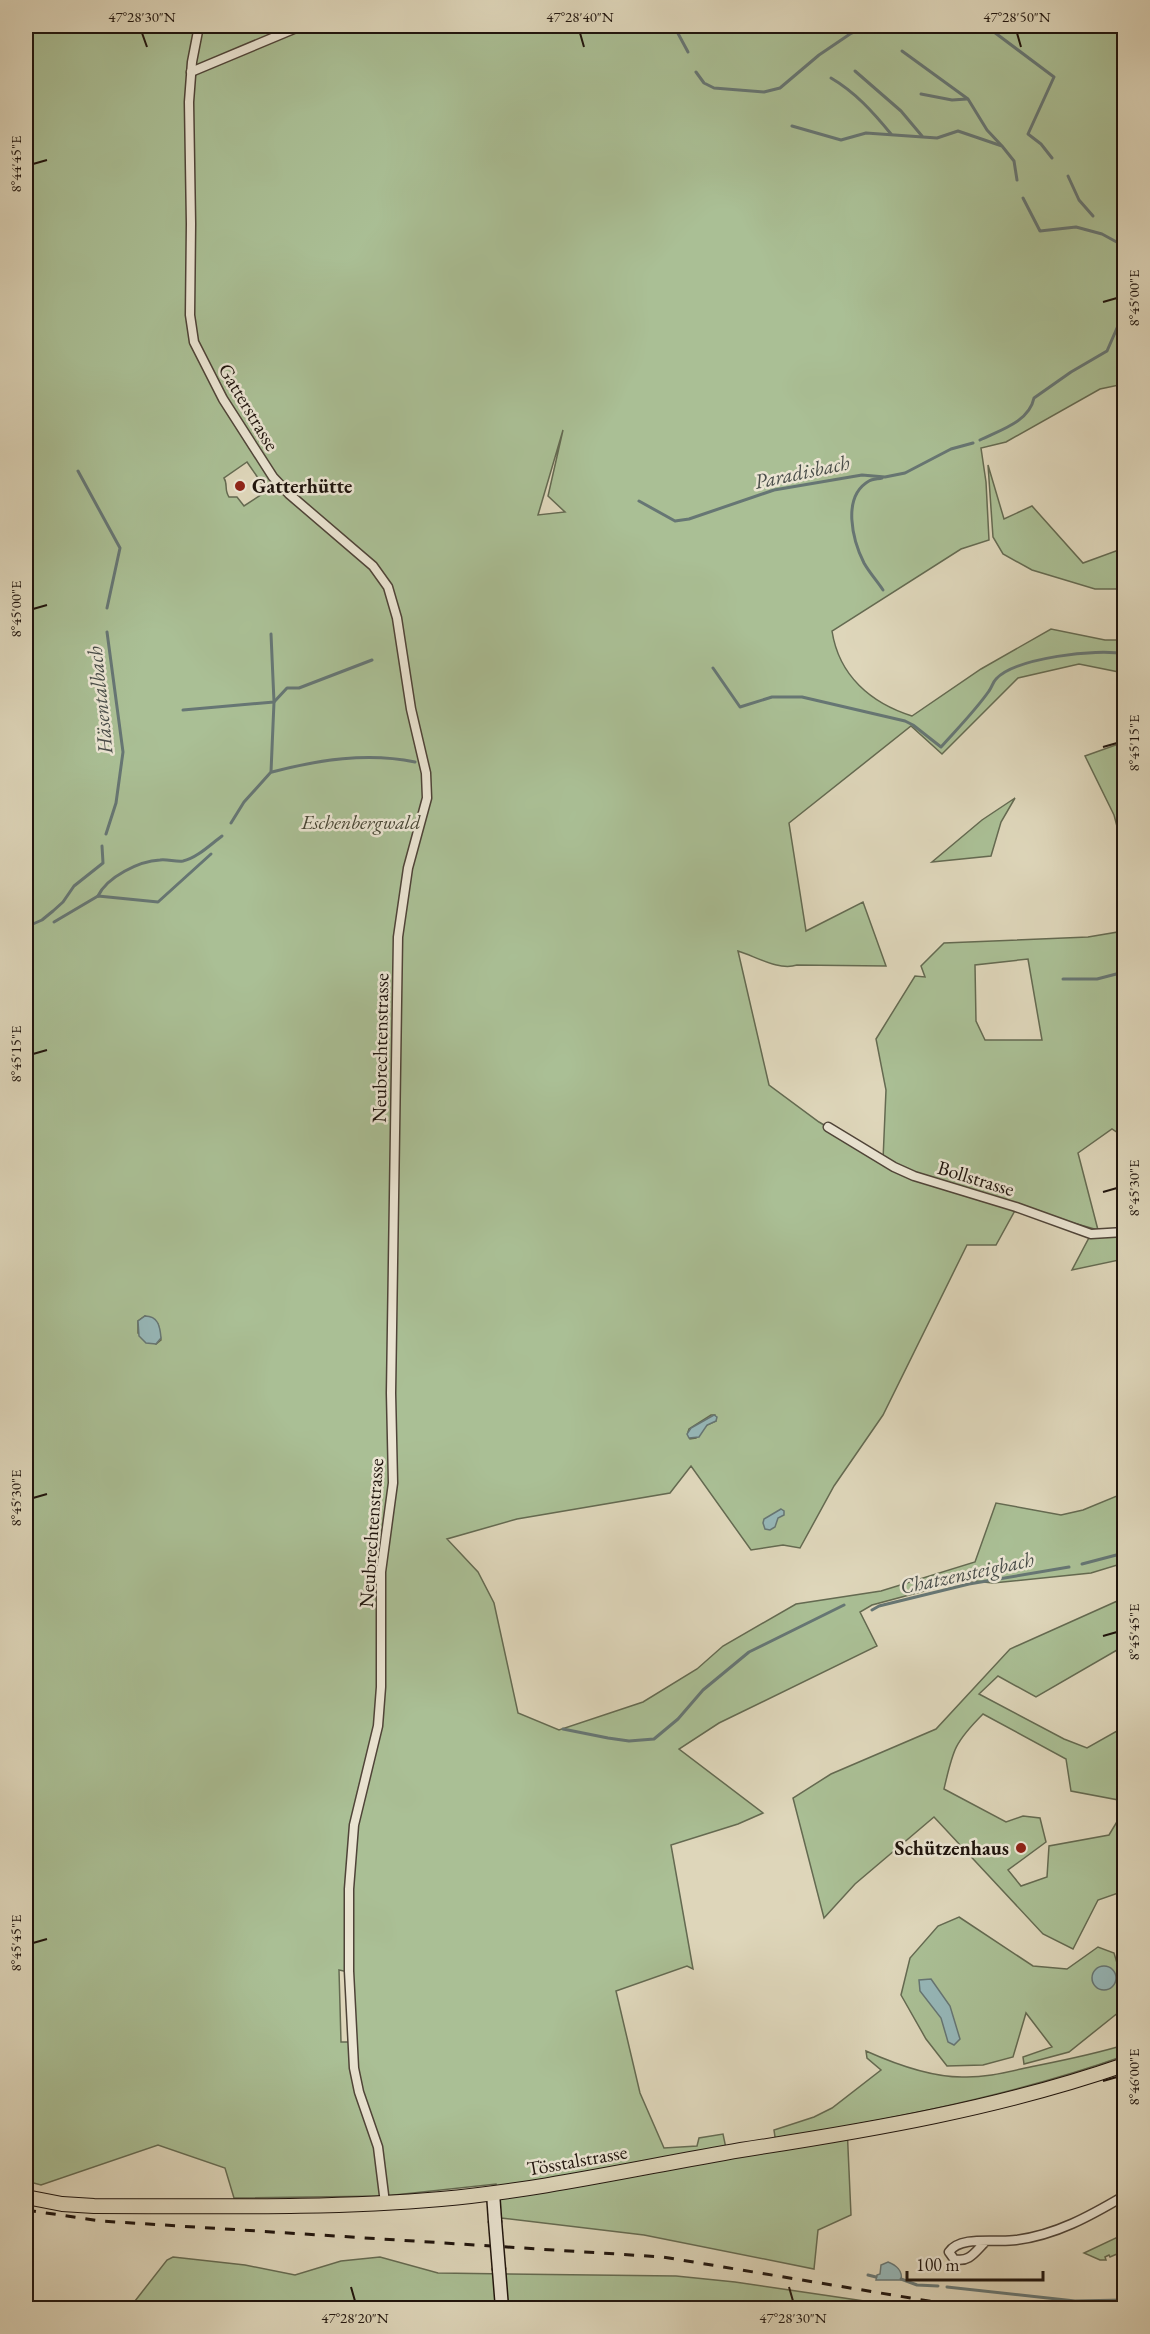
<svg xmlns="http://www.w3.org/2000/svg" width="1150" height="2334" viewBox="0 0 1150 2334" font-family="'EB Garamond',serif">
	<rect width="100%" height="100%" fill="#ded6ba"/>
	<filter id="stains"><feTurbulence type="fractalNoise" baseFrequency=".00333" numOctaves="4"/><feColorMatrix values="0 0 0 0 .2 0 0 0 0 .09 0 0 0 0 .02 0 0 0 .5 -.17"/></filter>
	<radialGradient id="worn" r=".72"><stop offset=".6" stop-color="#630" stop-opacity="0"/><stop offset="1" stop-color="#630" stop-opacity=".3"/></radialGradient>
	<g fill="#aabf95" stroke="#646a51" stroke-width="1.5" fill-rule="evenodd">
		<path d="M26,26H1124V384L1100,389L1006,442L981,448L986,482L989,540L961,549L832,631C839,676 871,703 912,716L981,669L1051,629L1105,640H1124V673L1079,664L1018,678L942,754L911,726L789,823L806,931L863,902L886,966L797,965C778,971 755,956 738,951L769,1085L819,1122L883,1160L886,1090L876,1039L915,976L925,977L921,966L944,943L1088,937L1124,931V1137L1112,1129L1078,1153L1098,1230L1017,1207L996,1245H967L883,1415L834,1486L800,1548L783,1545L751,1550L691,1466L670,1493L517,1519L447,1539L478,1572L494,1603L518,1713L559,1730L643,1702L697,1669L723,1646L796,1604L881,1591L975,1562L996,1503L1061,1515L1083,1510L1124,1493V1563L1091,1573L993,1583L965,1580L872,1605L860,1612L877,1646L719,1723L679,1749L763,1813L738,1824L671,1845L693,1969L687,1966L616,1991L640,2093L664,2148L697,2146L699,2138L723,2134L727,2153L776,2144L774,2130L814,2117L832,2108L881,2070L867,2058L866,2051C895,2064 930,2077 962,2077C987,2078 1011,2071 1035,2066C1065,2060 1095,2054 1124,2045V2056C1034,2088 941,2109 847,2126L851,2215L818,2230L814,2269L644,2235L501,2218L496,2184L385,2196L234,2198L225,2168L158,2145L41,2185L26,2181ZM563,430L548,496L565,512L538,515ZM247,462L267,491L244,506L237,497H229C224,490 228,484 224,478ZM1028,959L1042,1040H985L976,1021L975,965ZM145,1316L158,1324L161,1340L156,1344L138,1333V1321ZM711,1415H715L716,1421L707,1425L696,1438L690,1439L688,1432L689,1429ZM339,1970L349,1972L352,2042H341Z"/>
		<path d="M988,465L1004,519L1032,506L1083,563L1124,548V589H1095L1032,570L1003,554L993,537Z"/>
		<path d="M1124,742V853L1114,815L1085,756Z"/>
		<path d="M1015,798L1001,822L991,856L932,862L982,820Z"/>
		<path d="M1124,1232V1259L1072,1270L1091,1234Z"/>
		<path d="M1124,1598V1646L1036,1697L998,1676L979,1694L1064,1739L1087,1748L1124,1727V1801L1071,1791L1066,1759L983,1714C954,1743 953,1750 944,1789L1006,1822L1023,1816L1040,1818L1046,1842L1008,1870L1021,1886L1047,1877L1049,1846L1109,1835L1124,1810V1891L1098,1900L1073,1949L1043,1934L934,1817L855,1884L824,1918L793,1798L831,1774L936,1729L1010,1649Z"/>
		<path d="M959,1917L1033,1966L1067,1969L1098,1947L1114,1953L1124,1986V2008L1069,2052L1024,2064L1023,2057L1052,2047L1026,2013L1013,2057L983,2065L947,2066L926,2039L901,1995L910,1958L938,1926Z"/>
		<path d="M1122,2235L1124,2251L1110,2257L1109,2255L1105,2257L1106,2260H1100L1084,2253Z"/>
		<path d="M173,2257L245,2265L295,2275L341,2261L380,2257L438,2273L676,2276L735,2282L912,2308H109L135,2301L167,2260Z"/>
	</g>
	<g fill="#96b7b8" stroke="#667674" stroke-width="1.5">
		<path d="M145,1316C158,1316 160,1326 161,1338L156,1344L146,1343L139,1336L138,1321Z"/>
		<path d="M714,1415L717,1417L716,1421L707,1425L699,1437L689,1438L687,1434L691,1428Z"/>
		<path d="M781,1509L784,1511V1515L778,1518L775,1527L770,1530L765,1529L763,1523L764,1519Z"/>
		<circle cx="1104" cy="1978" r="12"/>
		<path d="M931,1979L950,2006L960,2039L954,2045L948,2042L941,2018L920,1991L919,1980Z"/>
		<path d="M888,2262C896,2265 903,2271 901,2280H876L877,2275L880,2274L881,2265Z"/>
	</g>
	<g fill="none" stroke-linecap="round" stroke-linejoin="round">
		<g stroke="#667674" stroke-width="3">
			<path d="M674,26L688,52"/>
			<path d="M986,26L1054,77L1028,134L1041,144L1052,158"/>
			<path d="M902,51L968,99L987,130L1001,145"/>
			<path d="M855,71L901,111L922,136"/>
			<path d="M696,72L704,83L714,88L764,92L780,88L819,55L850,34L867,26"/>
			<path d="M831,78C855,92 873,112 891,134"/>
			<path d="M921,94L952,100L967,99"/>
			<path d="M792,126L841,140L866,133L937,138L958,131L1002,146L1014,161L1017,180"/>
			<path d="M1068,176L1079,200L1093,216"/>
			<path d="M1023,198L1040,231L1076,227L1102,234L1124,246"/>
			<path d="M980,440C1000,430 1029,422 1034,398L1071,372L1107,351L1124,312"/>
			<path d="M78,471L120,548L107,608"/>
			<path d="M882,478C878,479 872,479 869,481C841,497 853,541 864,563C869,572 877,581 883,590"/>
			<path d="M639,501L675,521L689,519L774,490L862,475L885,477L905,473L951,449L973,443"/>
			<path d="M713,668L740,707L772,697H802L905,721L913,725L941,747C957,729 975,711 989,691C992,687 993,682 996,679C1015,658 1098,648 1124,654"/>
			<path d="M183,710L274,702L287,688H299L372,660"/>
			<path d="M272,772C318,760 367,752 415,762"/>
			<path d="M231,823L244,802L271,772L274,702L271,634"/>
			<path d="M106,834L116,803L123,752L107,632"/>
			<path d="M98,896C107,877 139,861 160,860C167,859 176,862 183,861C197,858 211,844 222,836"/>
			<path d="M54,922L98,896L158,902L211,854"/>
			<path d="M26,927L42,920L53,911L63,902L74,886L103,863L102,846"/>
			<path d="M1063,979H1097L1124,972"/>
			<path d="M1082,1564L1124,1553"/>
			<path d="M872,1610L879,1606L969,1584L1069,1567"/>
			<path d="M563,1729L608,1738L629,1741L654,1739L678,1719L703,1690L749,1652L844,1605"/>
			<path d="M868,2275L876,2277"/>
			<path d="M901,2279L917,2285L938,2286"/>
			<path d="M947,2287L1075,2301L1124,2300"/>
		</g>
		<defs>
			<g id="street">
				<path d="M199,26L192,62L189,102L191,224L190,315L194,342L223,399L273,477L289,494L373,566L388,587L397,618L411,709L426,773L427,798L408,868L398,937L391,1393L393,1483L381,1572V1687L378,1726L354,1825L349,1889V1971L354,2068L359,2092L378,2147L385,2203"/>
				<path d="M191,72L301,26"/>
				<path d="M828,1127L894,1167L914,1176L1016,1207L1091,1234L1124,1232"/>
				<path d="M985,2242C975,2252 969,2263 954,2259L949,2252C960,2235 997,2243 1016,2240C1056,2235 1090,2216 1124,2196"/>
			</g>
			<g id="secondary">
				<path d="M493,2193L495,2221"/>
				<path d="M499,2270L502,2308"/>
			</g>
			<path id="primary" d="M26,2197L62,2204L94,2206C210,2206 326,2209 441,2199C542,2190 641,2167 741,2150C871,2130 1000,2108 1124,2065"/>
		</defs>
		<use href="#street" stroke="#4f4438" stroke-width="11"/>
		<use href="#secondary" stroke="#1f140d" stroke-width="15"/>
		<use href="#primary" stroke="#1f140d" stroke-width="16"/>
		<use href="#street" stroke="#eae4d2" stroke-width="8"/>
		<use href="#secondary" stroke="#eae4d2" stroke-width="12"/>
		<use href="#primary" stroke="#ded6ba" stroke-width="14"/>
		<path stroke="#1f140d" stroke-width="3" stroke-dasharray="10 10" stroke-linecap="butt" d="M26,2210L101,2221L663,2257L971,2308"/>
		<defs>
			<path id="secondary-bridge" d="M495,2221L499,2270"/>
		</defs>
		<use href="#secondary-bridge" stroke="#1f140d" stroke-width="15" stroke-linecap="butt"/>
		<use href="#secondary-bridge" stroke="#eae4d2" stroke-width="12"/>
	</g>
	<path fill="none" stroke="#1f140d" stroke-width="2" d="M142,33L147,47M580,33L584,47M1017,33L1021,47M33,164L47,160M1103,302L1117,298M33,609L47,605M1103,747L1117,743M33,1054L47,1050M1103,1192L1117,1188M33,1498L47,1494M1103,1636L1117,1632M33,1943L47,1939M1103,2081L1117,2077M351,2287L355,2301M789,2287L793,2301"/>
	<g fill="#8f2418" stroke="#eae4d2" stroke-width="2">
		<circle cx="240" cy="486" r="6"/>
		<circle cx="1021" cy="1848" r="6"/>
	</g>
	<g text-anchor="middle" stroke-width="5" stroke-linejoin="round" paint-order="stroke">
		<g font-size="20" fill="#1f140d" stroke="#eae4d2">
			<text transform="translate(249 407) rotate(59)" y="7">Gatterstrasse</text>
			<text transform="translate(380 1048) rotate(-89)" y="7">Neubrechtenstrasse</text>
			<text transform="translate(976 1178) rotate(17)" y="7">Bollstrasse</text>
			<text transform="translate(371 1533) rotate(-86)" y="7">Neubrechtenstrasse</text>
			<text transform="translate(577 2160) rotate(-10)" y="7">Tösstalstrasse</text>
		</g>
		<g font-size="20" font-weight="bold" fill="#1f140d" stroke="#eae4d2" text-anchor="start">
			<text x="252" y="493">Gatterhütte</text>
			<text x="1009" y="1855" text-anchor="end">Schützenhaus</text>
		</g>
		<g font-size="20" font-style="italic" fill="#494736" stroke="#eae4d2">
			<text x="361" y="829">Eschenbergwald</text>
		</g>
		<g font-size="21" font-style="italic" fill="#494d49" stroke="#eae4d2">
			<text transform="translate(802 472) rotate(-12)" y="7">Paradisbach</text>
			<text transform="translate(100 700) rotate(-96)" y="7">Häsentalbach</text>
			<text transform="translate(967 1573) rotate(-12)" y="7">Chatzensteigbach</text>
		</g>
	</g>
	<rect width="1150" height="2334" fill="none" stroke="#ded6ba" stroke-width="66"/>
	<path d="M907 2271v9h136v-9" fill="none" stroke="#1f140d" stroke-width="3"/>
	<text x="916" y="2271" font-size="18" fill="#1f140d" stroke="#eae4d2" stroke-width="4.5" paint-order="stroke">100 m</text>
	<rect x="33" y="33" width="1084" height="2268" fill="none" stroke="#1f140d" stroke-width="2"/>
	<g font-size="15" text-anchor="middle" fill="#1f140d">
		<text x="142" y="22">47°28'30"N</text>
		<text x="580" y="22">47°28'40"N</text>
		<text x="1017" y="22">47°28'50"N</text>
		<text transform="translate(16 164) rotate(-90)" y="5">8°44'45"E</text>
		<text transform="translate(1134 298) rotate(-90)" y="5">8°45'00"E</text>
		<text transform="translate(16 609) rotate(-90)" y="5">8°45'00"E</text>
		<text transform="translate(1134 743) rotate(-90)" y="5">8°45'15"E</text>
		<text transform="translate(16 1054) rotate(-90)" y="5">8°45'15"E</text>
		<text transform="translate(1134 1188) rotate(-90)" y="5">8°45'30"E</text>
		<text transform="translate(16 1498) rotate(-90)" y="5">8°45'30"E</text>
		<text transform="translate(1134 1632) rotate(-90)" y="5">8°45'45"E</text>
		<text transform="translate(16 1943) rotate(-90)" y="5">8°45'45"E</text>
		<text transform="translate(1134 2077) rotate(-90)" y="5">8°46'00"E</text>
		<text x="355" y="2323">47°28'20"N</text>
		<text x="793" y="2323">47°28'30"N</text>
	</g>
	<rect width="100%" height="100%" filter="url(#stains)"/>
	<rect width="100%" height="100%" fill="url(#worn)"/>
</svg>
